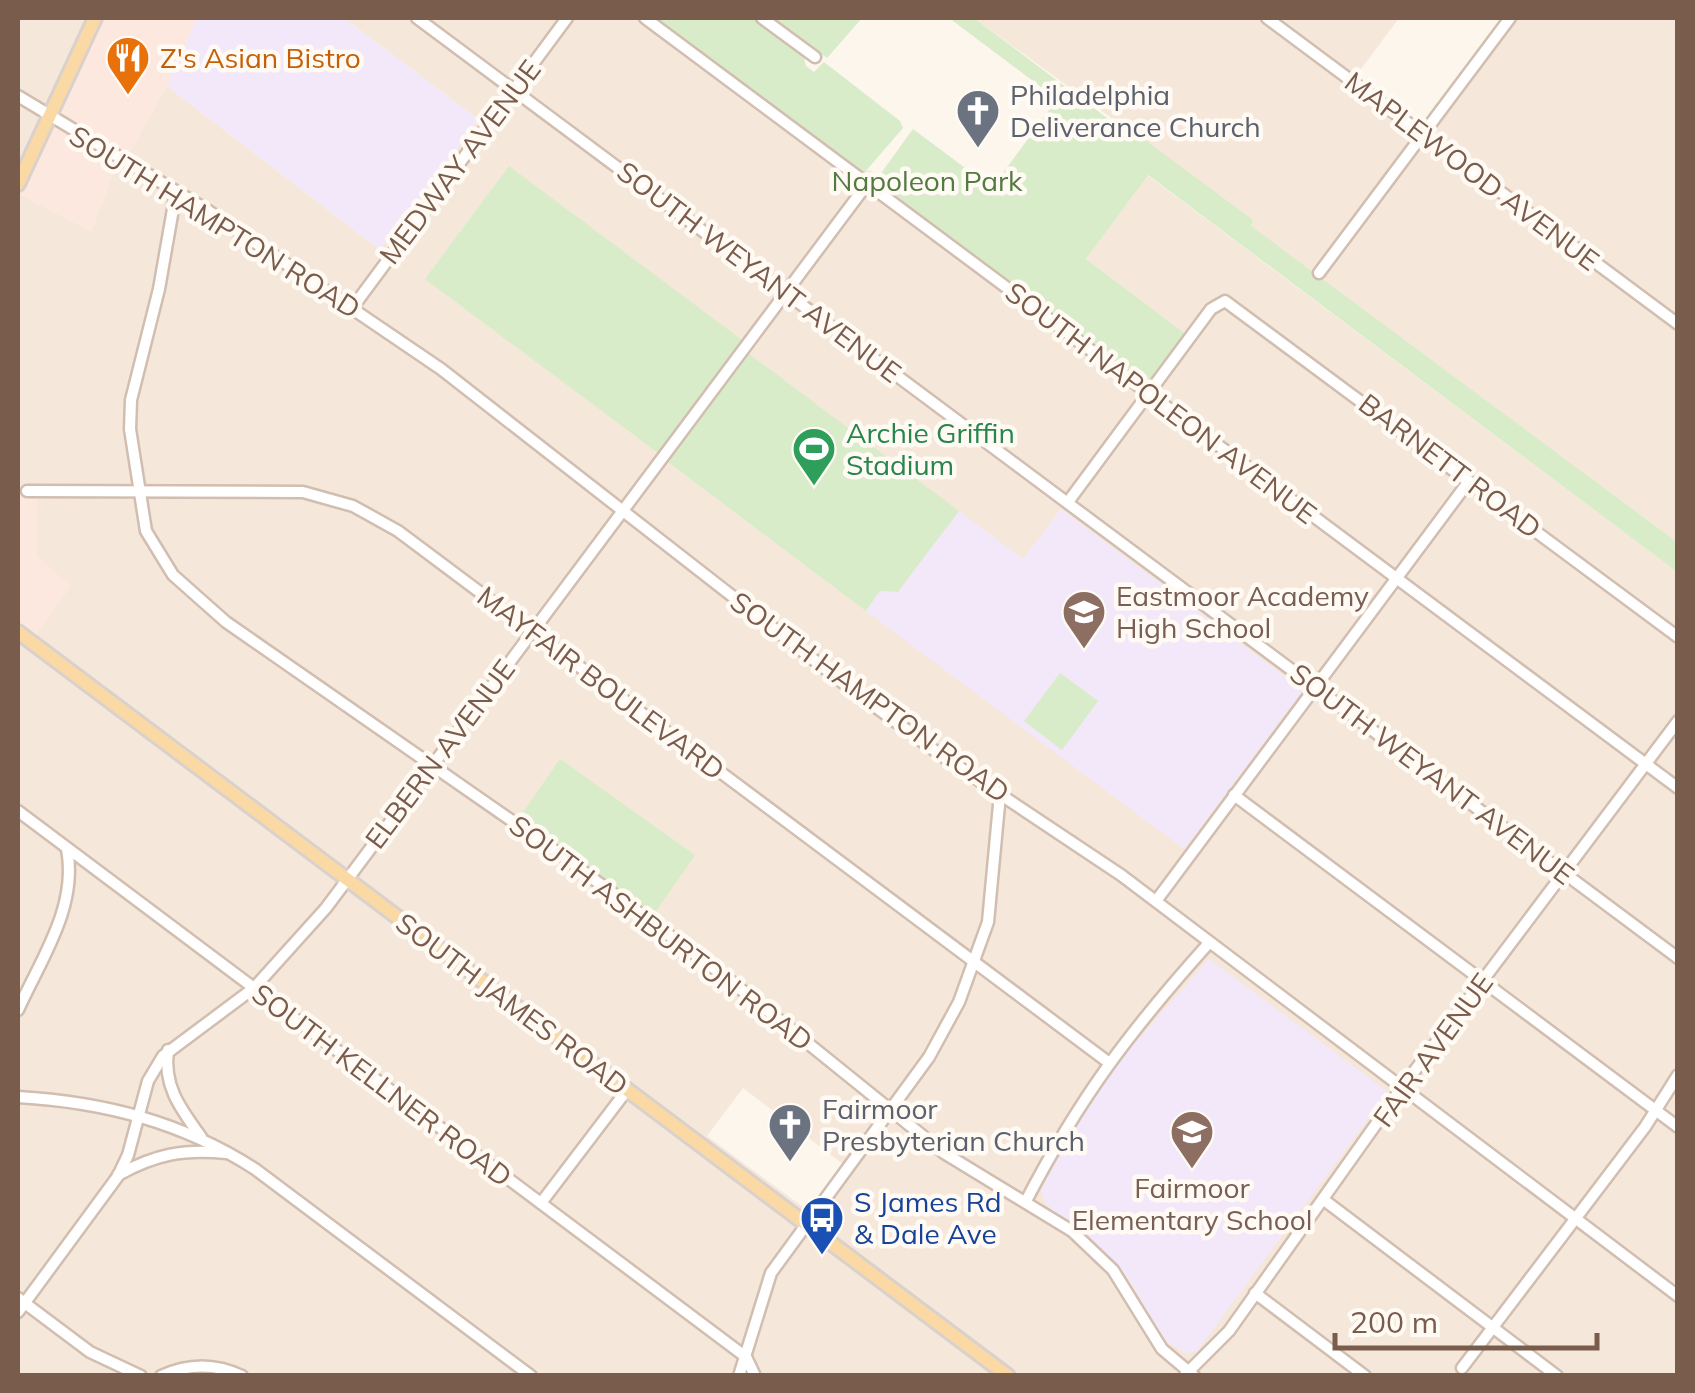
<svg xmlns="http://www.w3.org/2000/svg" width="1695" height="1393" viewBox="0 0 1695 1393" font-family="Mulish,sans-serif">
	<rect width="100%" height="100%" fill="#fdf6ec"/>
	<g fill="#f5e8da" fill-rule="evenodd">
		<path d="M18,18H95L18,186Z"/>
		<path d="M344,18H652L862,172L870,170L879,176L877,180L1183,333L1086,259L1147,175L1677,572V1375H18V633L37,557V491L18,494V193L91,231L120,156L126,158L167,86L380,250L479,120ZM669,462L1023,560L1060,510L1185,849ZM1129,1050L1166,1341L1124,1272L1046,1204L1042,1189L1092,1100ZM743,1088L844,1165L814,1208L807,1210L707,1136Z"/>
		<path d="M974,18H1399L1356,76L1416,122L1426,121L1502,18H1677V542L1250,226L1253,221Z"/>
	</g>
	<g fill="#fde8e0">
		<path d="M95,18H197L167,86L126,159L120,156L91,231L18,193V186Z"/>
		<path d="M37,490V557L71,586L30,643L18,633V494Z"/>
	</g>
	<g fill="#f3e8fa">
		<path d="M197,18H344L479,120L380,250L167,86Z"/>
		<path d="M1061,509L1303,690L1184,849L866,611L880,591L898,592L959,511L1023,559Z"/>
		<path d="M1209,959L1388,1092L1197,1351L1185,1353L1166,1341L1124,1272L1046,1204L1041,1189L1092,1100L1129,1050Z"/>
	</g>
	<g fill="#d8ecc9">
		<path d="M652,18H755L803,54L806,66L814,72L824,62L900,121L903,128L865,172L857,171Z"/>
		<path d="M772,18H862L827,58Z"/>
		<path d="M949,18H974L1115,124L1121,122L1253,220L1251,226L1677,542V572L1148,175L1086,259L1184,333L1150,379L1143,382L880,187L879,176L913,129L992,188L1057,99Z"/>
		<path d="M509,166L742,340L658,453L425,279Z"/>
		<path d="M748,353L959,511L898,592L880,591L866,611L668,462Z"/>
		<path d="M1060,673L1098,701L1062,750L1024,721Z"/>
		<path d="M560,759L695,855L654,914L519,818Z"/>
	</g>
	<g fill="none" stroke-linecap="round" stroke-linejoin="round">
		<defs>
			<g id="minor">
				<path d="M417,18L1678,958"/>
				<path d="M645,18L1678,788"/>
				<path d="M762,18L815,57"/>
				<path d="M1267,18L1678,324"/>
				<path d="M18,96L207,210L441,369L850,688L938,753L1121,875L1678,1296"/>
				<path d="M176,192L159,289L131,400L130,429L146,531L173,575L226,622L561,855L727,978L944,1153L1072,1231L1113,1270L1162,1349L1194,1376"/>
				<path d="M1319,273L1510,18"/>
				<path d="M353,307L567,18"/>
				<path d="M27,491L303,492L353,506L398,531L1108,1062"/>
				<path d="M1068,502L1211,309L1225,301L1678,637"/>
				<path d="M1234,795L1678,1127"/>
				<path d="M18,811L746,1357L755,1376"/>
				<path d="M1156,901L1469,481"/>
				<path d="M18,1010C41,959 78,907 67,849"/>
				<path d="M168,1050C163,1086 180,1108 201,1137"/>
				<path d="M18,1097C104,1102 182,1122 255,1169L531,1376"/>
				<path d="M118,1175C156,1154 183,1149 226,1153"/>
				<path d="M1324,1200L1557,1376"/>
				<path d="M1026,1201C1080,1097 1130,1031 1208,944"/>
				<path d="M541,1203L627,1090"/>
				<path d="M1255,1293L1365,1376"/>
				<path d="M18,1298L90,1352L141,1376"/>
				<path d="M18,1312L118,1176L128,1155L148,1081L163,1056L254,988L326,908L867,184"/>
				<path d="M1462,1368L1645,1127L1678,1075"/>
				<path d="M1185,1375L1229,1331L1401,1089L1678,721"/>
				<path d="M161,1376C189,1363 215,1363 242,1376"/>
				<path d="M739,1376L771,1273L929,1057L959,1002L988,922L1000,794"/>
			</g>
			<g id="major">
				<path d="M18,184L95,18"/>
				<path d="M18,632L1008,1376"/>
			</g>
		</defs>
		<use href="#minor" stroke="#d1beb0" stroke-width="15"/>
		<use href="#major" stroke="#dad1cd" stroke-width="18"/>
		<use href="#minor" stroke="#fff" stroke-width="10"/>
		<use href="#major" stroke="#fbd9a5" stroke-width="12"/>
	</g>
	<defs>
		<symbol id="restaurant-pin" viewBox="-11 -11 22 30"><path d="M0 17L-7.5 6A9.5 9.5 0 1 1 7.5 6Z" fill="#e8710a" stroke="#fffaf3"/><path d="M-5-6h1v4h1v-4h1v4h1v-4h1v5L-1.5 .5V6h-2V.5L-5-1ZM5-6V6H3V1.5H1.5Q1.5-4 5-6Z" fill="#fff"/></symbol>
		<symbol id="church-pin" viewBox="-11 -11 22 30"><path d="M0 17L-7.5 6A9.5 9.5 0 1 1 7.5 6Z" fill="#6b7280" stroke="#fffaf3"/><path d="M-1.2-6h2.4v3.5h3.3v2.4h-3.3V6h-2.4V-.1h-3.3v-2.4h3.3Z" fill="#fff"/></symbol>
		<symbol id="stadium-pin" viewBox="-11 -11 22 30"><path d="M0 17L-7.5 6A9.5 9.5 0 1 1 7.5 6Z" fill="#2e9e5b" stroke="#fffaf3"/><path d="M0-5a6.5 5 0 1 0 0 10a6.5 5 0 1 0 0-10ZM-3.5-1.8h7v3.6h-7Z" fill="#fff"/></symbol>
		<symbol id="school-pin" viewBox="-11 -11 22 30"><path d="M0 17L-7.5 6A9.5 9.5 0 1 1 7.5 6Z" fill="#8d6e63" stroke="#fffaf3"/><path d="M0-5L7-2L0 1L-7-2ZM-4 1L0 2.5L4 1V4Q0 6-4 4Z" fill="#fff"/></symbol>
		<symbol id="bus-pin" viewBox="-11 -11 22 30"><path d="M0 17L-7.5 6A9.5 9.5 0 1 1 7.5 6Z" fill="#1a4fb4" stroke="#fffaf3"/><path d="M-5-6H5V4H4V6H2V4H-2V6H-4V4H-5ZM-3.5-4V0h7V-4ZM-3.5 1.2v1.5H-2V1.2ZM2 1.2v1.5H3.5V1.2Z" fill="#fff"/></symbol>
	</defs>
	<g fill-rule="evenodd">
		<use href="#restaurant-pin" x="103" y="33" width="50" height="68"/>
		<use href="#church-pin" x="953" y="86" width="50" height="68"/>
		<use href="#stadium-pin" x="789" y="424" width="50" height="68"/>
		<use href="#school-pin" x="1059" y="587" width="50" height="68"/>
		<use href="#church-pin" x="765" y="1100" width="50" height="68"/>
		<use href="#school-pin" x="1167" y="1107" width="50" height="68"/>
		<use href="#bus-pin" x="797" y="1193" width="50" height="68"/>
	</g>
	<g text-anchor="middle" stroke-width="9" stroke-linejoin="round" paint-order="stroke">
		<g font-size="28" fill="#c56008" stroke="#fffaf3" text-anchor="start">
			<text x="160" y="68">Z's Asian Bistro</text>
		</g>
		<g font-size="28" fill="#5b616d" stroke="#fffaf3" text-anchor="start">
			<text x="1010" y="105">Philadelphia<tspan x="1010" dy="32">Deliverance Church</tspan></text>
			<text x="822" y="1119">Fairmoor<tspan x="822" dy="32">Presbyterian Church</tspan></text>
		</g>
		<g font-size="28" fill="#7a5c4d" stroke="#fffaf3">
			<text transform="translate(460 162) rotate(-53)" y="10">MEDWAY AVENUE</text>
			<text transform="translate(1472 171) rotate(37)" y="10">MAPLEWOOD AVENUE</text>
			<text transform="translate(215 222) rotate(32)" y="10">SOUTH HAMPTON ROAD</text>
			<text transform="translate(759 272) rotate(37)" y="10">SOUTH WEYANT AVENUE</text>
			<text transform="translate(1161 403) rotate(37)" y="10">SOUTH NAPOLEON AVENUE</text>
			<text transform="translate(1450 466) rotate(37)" y="10">BARNETT ROAD</text>
			<text transform="translate(601 683) rotate(37)" y="10">MAYFAIR BOULEVARD</text>
			<text transform="translate(870 697) rotate(36)" y="10">SOUTH HAMPTON ROAD</text>
			<text transform="translate(440 754) rotate(-53)" y="10">ELBERN AVENUE</text>
			<text transform="translate(1432 774) rotate(37)" y="10">SOUTH WEYANT AVENUE</text>
			<text transform="translate(661 933) rotate(37)" y="10">SOUTH ASHBURTON ROAD</text>
			<text transform="translate(512 1004) rotate(37)" y="10">SOUTH JAMES ROAD</text>
			<text transform="translate(1433 1050) rotate(-54)" y="10">FAIR AVENUE</text>
			<text transform="translate(382 1085) rotate(37)" y="10">SOUTH KELLNER ROAD</text>
		</g>
		<g font-size="28" fill="#537a41" stroke="#fffaf3">
			<text x="927" y="191">Napoleon Park</text>
		</g>
		<g font-size="28" fill="#27864d" stroke="#fffaf3" text-anchor="start">
			<text x="846" y="443">Archie Griffin<tspan x="846" dy="32">Stadium</tspan></text>
		</g>
		<g font-size="28" fill="#785e54" stroke="#fffaf3" text-anchor="start">
			<text x="1116" y="606">Eastmoor Academy<tspan x="1116" dy="32">High School</tspan></text>
			<text x="1192" y="1198" text-anchor="middle">Fairmoor<tspan x="1192" dy="32">Elementary School</tspan></text>
		</g>
		<g font-size="28" fill="#164399" stroke="#fffaf3" text-anchor="start">
			<text x="854" y="1212">S James Rd<tspan x="854" dy="32">&amp; Dale Ave</tspan></text>
		</g>
	</g>
	<rect width="1695" height="1393" fill="none" stroke="#7a5c4d" stroke-width="40"/>
	<path d="M1335 1333v15h262v-15" fill="none" stroke="#7a5c4d" stroke-width="5"/>
	<text x="1350" y="1333" font-size="30" fill="#7a5c4d" stroke="#fffaf3" stroke-width="8" paint-order="stroke">200 m</text>
</svg>
